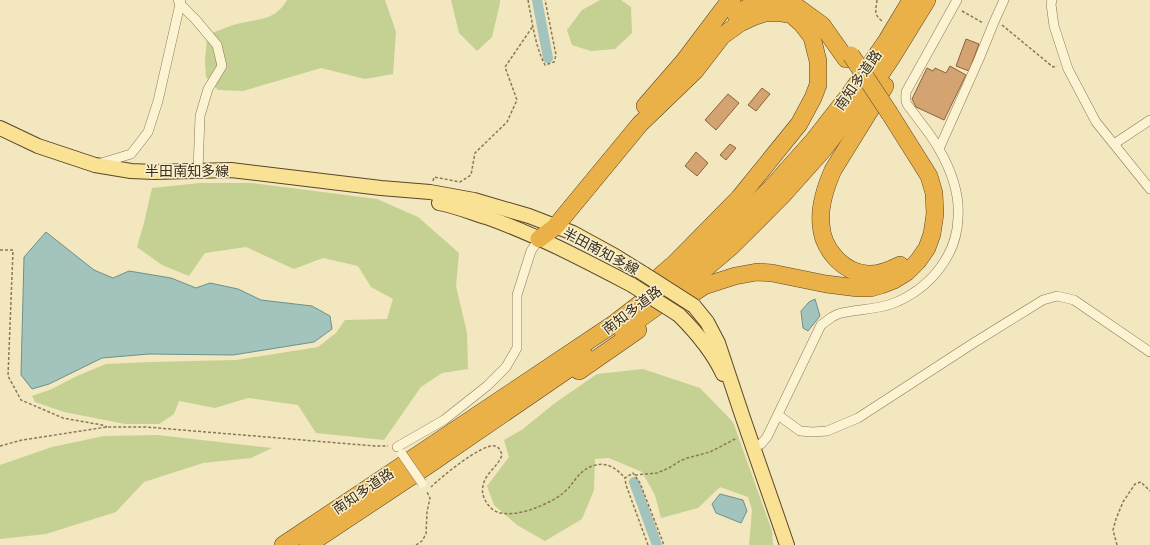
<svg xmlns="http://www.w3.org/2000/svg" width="1150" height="545" viewBox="0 0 1150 545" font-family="'Times New Roman','Noto Sans JP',serif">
	<rect width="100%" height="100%" fill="#f2e7bf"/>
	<g fill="#c4d192">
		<path d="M287,0H385L396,32L393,74L365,79L321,68L243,91L218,90L206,77L205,62L207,35C216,32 224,28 233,25C255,18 274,23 287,0Z"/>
		<path d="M451,0H500V3L492,37L477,51L459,33Z"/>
		<path d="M600,0H621L631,7L632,33L615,49L591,51L572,45L567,30L582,10Z"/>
		<path d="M200,183H252L377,199L418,217L459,253L456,286L467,333L468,369L442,373L421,387L384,440L316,433L298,405L248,398L215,408L179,401L174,414L159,424H125L64,412L35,402L32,396L52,389L77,376L106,364L152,362L236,360L318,347L336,333L345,320L387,319L393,299L371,287L358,266L323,258L294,269L246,247L205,253L189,276L162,265L137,247L144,223L152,188Z"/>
		<path d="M643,369L700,388L733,422L772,531L773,545H749L752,510L748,497L720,487L698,508L661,518L655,495L642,472L609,458L595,459L594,490L582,519L545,541L517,525L494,505L487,486L509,457L504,440L523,429L555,403L597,374Z"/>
		<path d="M158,435L272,448L251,458L203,463L144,482L116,512L46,534L0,539V465L52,447L104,436Z"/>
	</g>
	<g fill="#a3c3bd" stroke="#69928c">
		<path d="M46,232L94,270L113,278L129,271L171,278L196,288L210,283L238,289L261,300L312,306L330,316L332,329L314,342L233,355L149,354L102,358L49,384L32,389L21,375L24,257Z"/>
		<path d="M815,299L820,316L808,331L803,328L801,311L809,302Z"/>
		<path d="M720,494L743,500L747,511L741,523L716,513L712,504Z"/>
	</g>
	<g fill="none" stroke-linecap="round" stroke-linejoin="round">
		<g stroke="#a3c3bd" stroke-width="10">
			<path d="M537,0L548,58"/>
			<path d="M634,482L657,545"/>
		</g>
	</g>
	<g fill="#d3a371" stroke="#8e6239">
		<path d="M966,39L979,44L969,71L956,66Z"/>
		<path d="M950,66L966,75L944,120L916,107L912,99L927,68L933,71L935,68L946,73Z"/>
		<path d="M762,88L770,94L756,111L748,105Z"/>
		<path d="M728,94L739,103L716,130L705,120Z"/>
		<path d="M730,144L736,148L726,160L720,155Z"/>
		<path d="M696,152L708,163L697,176L685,166Z"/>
	</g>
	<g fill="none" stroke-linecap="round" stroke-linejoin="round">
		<defs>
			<g id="street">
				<path d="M178,0L180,4L196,20L217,45L222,66L208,89L200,116L198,171"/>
				<path d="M1052,0L1051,4L1054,26L1068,69L1096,122L1150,189"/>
				<path d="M1114,144L1150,120"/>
				<path d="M939,149L979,59L994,22L1004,0"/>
				<path d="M98,164L131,154L148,132L158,101L180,4L181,0"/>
				<path d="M778,415L800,431L813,432L827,431L858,418L972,344L1043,300L1057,296L1074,300L1150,352"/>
				<path d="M397,447L444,420L487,386L506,367L517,348V295L531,251L539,239"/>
				<path d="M753,448L761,444L767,437L821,325L832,317L838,314C856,309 877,310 894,303C929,289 957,256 958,218C960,193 951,170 939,149C933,138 925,128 918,119C915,114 910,109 907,104C905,100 906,97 906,92L957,0"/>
			</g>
			<g id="primary">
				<path d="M0,128L38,146L95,165L131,171L154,172L231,170L381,188L430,192L474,200L529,216L573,233L615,256L644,274"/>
				<path d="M439,203C455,206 470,212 486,217C537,235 584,260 632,285"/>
				<path d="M694,306L707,322L718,343L743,418L787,545"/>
				<path d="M679,315C696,332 713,352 723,374"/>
			</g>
			<g id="highway">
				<path d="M781,0L793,4L822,25L846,59"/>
				<path d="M736,15C749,4 762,2 778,0"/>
				<path d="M885,86L833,170C826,186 819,205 821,224C822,248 842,272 867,274C879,275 890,270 900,265"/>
				<path d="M645,106L684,61L727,4L732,0"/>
				<path d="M539,239L555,227L640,124L695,71L722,36L740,23L753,17L765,13H781L792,15L802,24L812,37L818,61V85L813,98L799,124L739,198L675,263L661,275"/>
				<path d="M683,300L704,286L735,276L757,272L772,273L826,284L858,288H871L881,285L894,280L907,272L918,261L927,248L932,234L935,214L934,193L929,176L890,114"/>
				<path d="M623,331L685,286L732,246L781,197L823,150L878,78L892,57L927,0"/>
				<path d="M579,371L638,330"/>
				<path d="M283,545L615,323L685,269L726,232L771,188L813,141L849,95L887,40L911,0"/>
				<path d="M308,545L430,464L586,357"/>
			</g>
		</defs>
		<use href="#street" stroke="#8c7856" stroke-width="10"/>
		<use href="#primary" stroke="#59452a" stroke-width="16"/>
		<use href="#highway" stroke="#59452a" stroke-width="18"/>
		<g stroke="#8c7856" stroke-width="1.5" stroke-dasharray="3 2" stroke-linecap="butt">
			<path d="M528,0C532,21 535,46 545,65L554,62L556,55L545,0"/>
			<path d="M877,0C876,10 873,14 882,21"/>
			<path d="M962,11L983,23"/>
			<path d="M1002,25L1053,67L1057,66"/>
			<path d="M433,181L434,177L460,182L471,175L475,153L507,122L517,100L505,67L533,26"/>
			<path d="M0,250H13L8,376L21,400L63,418L102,425L107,427"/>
			<path d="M0,446L22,440L107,427H146L375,446H388"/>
			<path d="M635,475L657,473L669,468L680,461L687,458L710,452L737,438"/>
			<path d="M431,487C440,478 482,443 495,446C499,447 501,451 502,455C498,467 485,473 483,486C481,494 485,502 491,508C506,523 548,505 562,494C575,484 578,469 596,465C608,462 617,469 625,478"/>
			<path d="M416,545L422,541L426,534L427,512L430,498L427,492"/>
			<path d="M648,545L626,485L625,478L633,473L640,483L664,545"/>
			<path d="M1117,545L1113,530L1116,519L1123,502L1135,484L1141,482L1150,491"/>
		</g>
		<use href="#street" stroke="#fcf3d3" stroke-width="9"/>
		<use href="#primary" stroke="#f9e293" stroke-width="14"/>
		<use href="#highway" stroke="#e9b147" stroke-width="17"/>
		<defs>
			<path id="street-bridge" d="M402,454L422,483"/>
			<g id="primary-bridge">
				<path d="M644,274L694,306"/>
				<path d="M632,285L679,315"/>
			</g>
			<path id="highway-bridge" d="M851,55L890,114"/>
		</defs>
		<use href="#street-bridge" stroke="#8c7856" stroke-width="10" stroke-linecap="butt"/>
		<use href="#primary-bridge" stroke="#59452a" stroke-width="16" stroke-linecap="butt"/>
		<use href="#highway-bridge" stroke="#59452a" stroke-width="18" stroke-linecap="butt"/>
		<use href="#street-bridge" stroke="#fcf3d3" stroke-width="9"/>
		<use href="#primary-bridge" stroke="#f9e293" stroke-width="14"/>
		<use href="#highway-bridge" stroke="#e9b147" stroke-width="17"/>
	</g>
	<g text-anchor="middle" stroke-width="3" stroke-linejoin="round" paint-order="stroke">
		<g font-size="14" fill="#3a2d1c" stroke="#f8f0cf">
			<text transform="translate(858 80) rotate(-55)" y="5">南知多道路</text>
			<text x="187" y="176">半田南知多線</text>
			<text transform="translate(601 251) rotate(28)" y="5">半田南知多線</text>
			<text transform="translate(632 310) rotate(-37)" y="5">南知多道路</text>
			<text transform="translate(363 491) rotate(-34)" y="5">南知多道路</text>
		</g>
	</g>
</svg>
